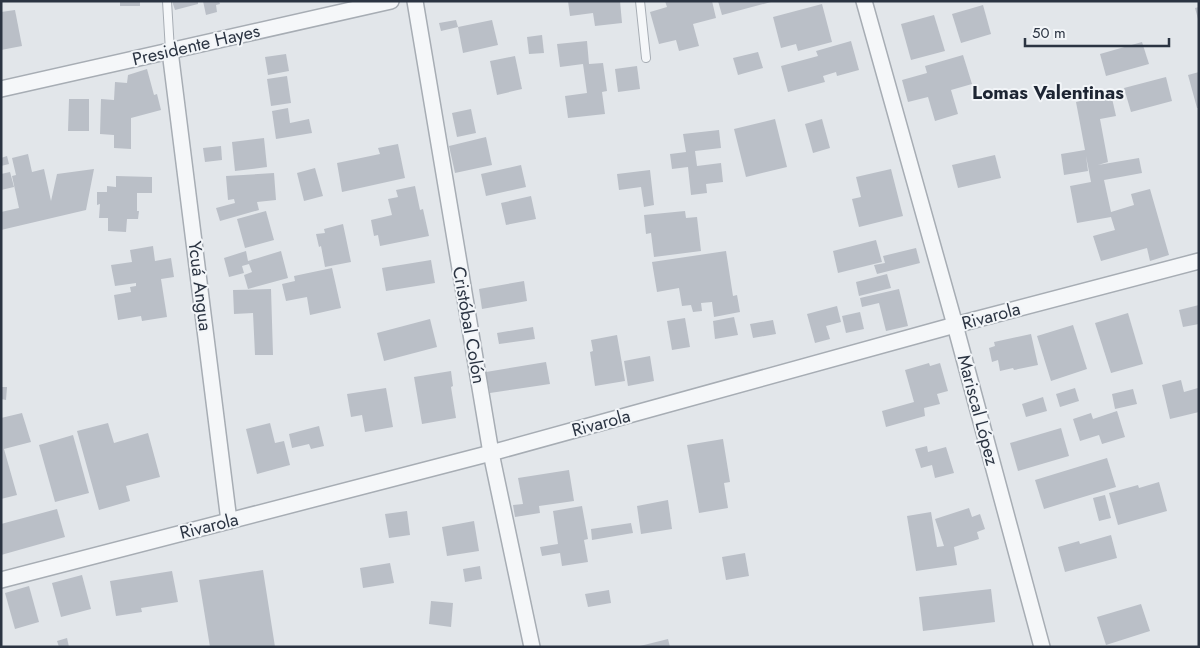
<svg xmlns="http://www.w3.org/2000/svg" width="1200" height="648" viewBox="0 0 1200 648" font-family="Jost,sans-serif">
	<rect width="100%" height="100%" fill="#e2e6ea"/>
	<g fill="#babfc7">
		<rect x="120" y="1" width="20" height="5"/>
		<path d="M172,1H198V4L175,10Z"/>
		<path d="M203,1H219L220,4L216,5L217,12L206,15Z"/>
		<path d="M568,1H620L622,23L595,26L593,13L570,16Z"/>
		<path d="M665,1H712L716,18L693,24L699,46L679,51L676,40L659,44L650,12L667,7Z"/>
		<path d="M718,1H771V2L722,15Z"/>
		<path d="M822,4L832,42L798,51L796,44L781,48L773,17Z"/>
		<path d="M983,5L991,34L961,43L952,14Z"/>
		<path d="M1199,7V19H1198L1195,8Z"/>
		<path d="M15,10L22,46L1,50V12Z"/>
		<path d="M934,15L945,51L911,60L901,24Z"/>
		<path d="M456,20L458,27L441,31L439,23Z"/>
		<path d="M492,20L498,45L463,53L458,27Z"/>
		<path d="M542,35L544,53L529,54L527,37Z"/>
		<path d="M587,41L589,64L603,63L607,91L602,92L605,114L568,118L565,96L587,93L583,64L560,67L557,44Z"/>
		<path d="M851,41L859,70L837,76L836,72L823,76L825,82L788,92L781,66L818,56L816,51Z"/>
		<path d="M1142,42L1149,64L1106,76L1100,54Z"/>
		<path d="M758,52L763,68L738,75L733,58Z"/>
		<path d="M286,54L289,71L268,75L265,57Z"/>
		<path d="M963,55L972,84L951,90L958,114L935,121L928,97L908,102L902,80L927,73L925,66Z"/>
		<path d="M515,56L522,89L497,95L490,61Z"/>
		<path d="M637,66L640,89L618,92L615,69Z"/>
		<path d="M147,69L154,95L157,94L161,110L131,118V149L114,148V135L100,134L101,99L114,100L115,82L127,83L128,75Z"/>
		<path d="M1199,72V108H1197L1188,75Z"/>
		<path d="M287,76L291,103L271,106L267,79Z"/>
		<path d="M1166,77L1172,101L1131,112L1124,88Z"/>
		<path d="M1111,94L1116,116L1100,119L1108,162L1098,165L1139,158L1142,173L1104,180L1111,212L1134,205L1131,194L1150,189L1169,255L1150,261L1147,248L1101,261L1093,236L1115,230L1111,217L1077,223L1070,186L1091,182L1086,156L1088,171L1064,175L1061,154L1085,150L1076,102Z"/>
		<path d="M69,99H89V131H68Z"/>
		<path d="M288,108L290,123L309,119L312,133L276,139L272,111Z"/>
		<path d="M471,109L476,133L457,137L452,113Z"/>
		<path d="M775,119L787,167L746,177L734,129Z"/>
		<path d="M822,119L830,148L813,153L805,124Z"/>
		<path d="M719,130L721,148L695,151L697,166L721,163L723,182L706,184L707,193L691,195L688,167L672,169L670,154L686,152L683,134Z"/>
		<path d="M486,137L492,165L455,173L449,146Z"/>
		<path d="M264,138L267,167L235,171L232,142Z"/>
		<path d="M398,144L405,178L342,192L337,163L380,154L378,148Z"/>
		<path d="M221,146L222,160L205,162L203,148Z"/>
		<path d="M28,154L32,172L44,169L51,201L57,174L94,169L86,210L1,230V212L19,208L12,176L16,175L12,158Z"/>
		<path d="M995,155L1001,178L958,188L952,165Z"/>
		<path d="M7,156L9,164L1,166V158Z"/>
		<path d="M521,165L526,187L486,196L481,174Z"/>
		<path d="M315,168L323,196L304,201L297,173Z"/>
		<path d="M891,169L903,216L859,227L852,199L861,197L856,177Z"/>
		<path d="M650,170L654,205L644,207L641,187L619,190L617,174Z"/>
		<path d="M10,172L14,187L1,190V174Z"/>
		<path d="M274,173L276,200L257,202L259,210L220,221L216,208L235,203L234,199L228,200L226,176Z"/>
		<path d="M116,176L152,177V193H137V211H139L138,219H127L126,232L108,231V218H99L100,204L97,205V192H107V186L116,187Z"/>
		<path d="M415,186L420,210L423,209L429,236L380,246L378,235L374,236L371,220L392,215L388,199L398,197L396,190Z"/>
		<path d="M531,196L536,219L506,225L501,203Z"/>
		<path d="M266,211L274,240L245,248L237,219Z"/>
		<path d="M685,211L686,218L697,217L701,251L654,257L651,233L646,234L644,215Z"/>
		<path d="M343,224L351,262L325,267L321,246L319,247L316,234L325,233L324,229Z"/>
		<path d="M876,240L882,262L838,273L833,251Z"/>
		<path d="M153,246L155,261L171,258L174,277L161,279L167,317L142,321L141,316L118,320L114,295L131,292L130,287L136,286V283L115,286L111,265L132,262L130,250Z"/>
		<path d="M916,248L920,263L877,274L874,265L885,263L883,256Z"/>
		<path d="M246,251L248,261L281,251L288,278L248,289L244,275L252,272L249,264L242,266L244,273L229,277L224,258Z"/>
		<path d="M726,251L733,296L737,295L740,312L714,317L712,302L701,303L702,311L693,312L691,305L682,306L679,288L657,292L652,262Z"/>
		<path d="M431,260L435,283L386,291L382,268Z"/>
		<path d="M332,268L341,308L310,315L307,297L286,301L282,284L295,281L294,276Z"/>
		<path d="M887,274L891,288L859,296L856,282Z"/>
		<path d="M524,281L527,301L482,309L479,289Z"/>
		<path d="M271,289L273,355H255L253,313L234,314L233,290Z"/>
		<path d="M899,289L908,326L886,331L879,303L862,307L860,298Z"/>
		<path d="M1199,305V324L1183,327L1179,310Z"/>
		<path d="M837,306L841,322L826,326L830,339L815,343L807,314Z"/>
		<path d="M860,312L864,329L846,333L842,316Z"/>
		<path d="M1128,313L1143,364L1111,373L1095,323Z"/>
		<path d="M734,317L738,335L715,339L713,321Z"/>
		<path d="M685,318L690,347L672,350L667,321Z"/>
		<path d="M430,319L437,347L384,361L377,333Z"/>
		<path d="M773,320L776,334L753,338L750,324Z"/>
		<path d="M1073,325L1087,369L1051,381L1037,336Z"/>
		<path d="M533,327L535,339L499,344L497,333Z"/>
		<path d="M1031,334L1038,365L1014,370L1013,368L1000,371L998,360L992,362L989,348L995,346L994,342Z"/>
		<path d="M617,335L625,381L595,386L590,352L593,351L591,340Z"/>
		<path d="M650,356L654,381L628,386L624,361Z"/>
		<path d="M546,362L550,384L490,393L486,372Z"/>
		<path d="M929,363L930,366L940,363L948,391L937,394L940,404L924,408L925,416L886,427L882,411L914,402L905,370Z"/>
		<path d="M451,371L453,386L451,387L456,418L422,424L414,377Z"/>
		<path d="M1181,380L1184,392L1198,388L1199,412L1170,419L1162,385Z"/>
		<path d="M1,387H7L6,400L1,399Z"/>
		<path d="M386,388L393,427L365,432L362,415L351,417L347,394Z"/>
		<path d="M1075,388L1079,401L1060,407L1056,394Z"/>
		<path d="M1133,389L1137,404L1115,409L1112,394Z"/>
		<path d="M1043,397L1047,411L1026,417L1022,404Z"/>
		<path d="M1117,411L1125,437L1102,444L1099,435L1080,441L1073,419L1091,413L1093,419Z"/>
		<path d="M22,413L31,442L4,449L17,495L1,499V418Z"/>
		<path d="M108,423L114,443L148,433L160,477L126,486L130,501L99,510L77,431Z"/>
		<path d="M270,423L275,443L284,441L290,465L257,474L246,429Z"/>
		<path d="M319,426L324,446L311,449L309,444L292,448L289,434Z"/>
		<path d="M1061,428L1069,456L1018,471L1010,443Z"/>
		<path d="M73,435L89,493L55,502L39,445Z"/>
		<path d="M723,439L730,482L724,483L728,508L699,513L687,445Z"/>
		<path d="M927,446L928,452L946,447L954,473L935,478L932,465L921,468L915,449Z"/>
		<path d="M1107,458L1116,487L1044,509L1035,480Z"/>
		<path d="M569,470L574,501L539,506L540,513L515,517L513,505L523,504L518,478Z"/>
		<path d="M1159,482L1167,511L1118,525L1109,493L1138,485L1139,488Z"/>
		<path d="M1105,495L1111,518L1099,521L1093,498Z"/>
		<path d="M668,500L672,529L641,534L637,506Z"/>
		<path d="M582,506L588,539L584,540L588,562L562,566L560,553L542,556L540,547L558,544L553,511Z"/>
		<path d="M969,508L972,517L980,514L985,529L977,532L979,539L954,547L957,565L916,571L907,516L931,512L937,547L944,546L935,519Z"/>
		<path d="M57,509L65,537L1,555V524Z"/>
		<path d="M407,511L410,535L389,538L385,514Z"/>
		<path d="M474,521L479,551L447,556L442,527Z"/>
		<path d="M631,523L633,533L592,540L591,529Z"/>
		<path d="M1111,535L1117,558L1065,572L1058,547L1079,541L1080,544Z"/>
		<path d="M745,553L749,576L726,580L722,557Z"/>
		<path d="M390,563L394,583L363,588L360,568Z"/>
		<path d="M480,566L482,579L465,582L463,569Z"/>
		<path d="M263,570L275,647H210L199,580Z"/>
		<path d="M172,571L178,602L141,608L142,612L116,616L110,581Z"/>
		<path d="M82,575L91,609L61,617L52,583Z"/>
		<path d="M29,586L39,622L15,629L5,593Z"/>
		<path d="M991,589L995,622L923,631L919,597Z"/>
		<path d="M609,590L611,603L588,607L585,594Z"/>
		<path d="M431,601L453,603L451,627L429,624Z"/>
		<path d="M1141,604L1150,631L1106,645L1097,617Z"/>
		<path d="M67,638L69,647H59L57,641Z"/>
		<path d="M668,639L670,647H641L640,646Z"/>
	</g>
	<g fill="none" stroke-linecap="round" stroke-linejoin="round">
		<defs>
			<g id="service">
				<path d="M167,1L170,51"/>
				<path d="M640,1L646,58"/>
			</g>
			<g id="minor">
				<path d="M415,1L491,453L532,647"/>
				<path d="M864,1L955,325L1042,647"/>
				<path d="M170,51L229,521"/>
				<path d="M1,89L391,1"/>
				<path d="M1,580L491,453L955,325L1199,261"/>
			</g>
		</defs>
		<use href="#service" stroke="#a7adb4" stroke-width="10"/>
		<use href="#minor" stroke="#a7adb4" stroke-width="18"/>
		<use href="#service" stroke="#f5f7f9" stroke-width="8"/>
		<use href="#minor" stroke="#f5f7f9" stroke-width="15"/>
	</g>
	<g text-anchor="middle" stroke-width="4" stroke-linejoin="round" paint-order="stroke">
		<g font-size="18" fill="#2b3442" stroke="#f2f5f8">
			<text transform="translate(196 45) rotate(-13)" y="6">Presidente Hayes</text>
			<text transform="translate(200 286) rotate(83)" y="6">Ycuá Angua</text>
			<text transform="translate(991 316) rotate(-15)" y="6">Rivarola</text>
			<text transform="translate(469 325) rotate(80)" y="6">Cristóbal Colón</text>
			<text transform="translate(978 410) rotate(75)" y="6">Mariscal López</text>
			<text transform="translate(601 423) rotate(-15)" y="6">Rivarola</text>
			<text transform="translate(209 526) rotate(-14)" y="6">Rivarola</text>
		</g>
		<g font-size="19" font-weight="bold" fill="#1d2533" stroke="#f2f5f8">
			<text x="1048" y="99">Lomas Valentinas</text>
		</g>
	</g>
	<rect width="1200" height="648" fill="none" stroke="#2b3442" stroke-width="5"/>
	<path d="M1025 38v8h144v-8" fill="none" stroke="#2b3442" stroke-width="2.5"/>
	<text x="1032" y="38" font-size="15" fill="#2b3442" stroke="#f2f5f8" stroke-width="4" paint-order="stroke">50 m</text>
</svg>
